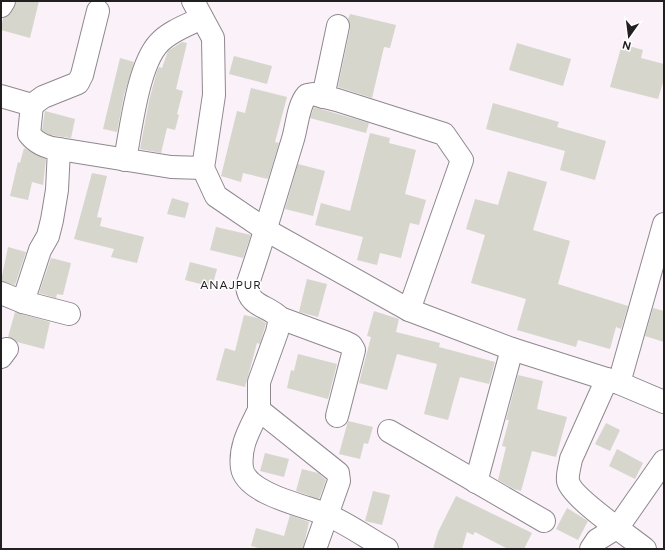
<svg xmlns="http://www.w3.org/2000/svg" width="665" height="550" viewBox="0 0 665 550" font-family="Figtree,sans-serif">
	<rect width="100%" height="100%" fill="#faf1f9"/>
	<g fill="#d6d6cc">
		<path d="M16,1H39L30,38L1,30L3,18L11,13Z"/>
		<path d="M350,14L396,25L390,48L384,47L372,98L338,87L350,29L348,19Z"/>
		<path d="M182,42L187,43L176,89L183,91L177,114L179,115L175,130L167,128L161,153L140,149L149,101L157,71L159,67L162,68L168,51Z"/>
		<path d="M517,43L571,59L563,86L509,70Z"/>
		<path d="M622,44L643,50L641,58L664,64V79L658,99L610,87Z"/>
		<path d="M234,56L272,66L267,84L229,74Z"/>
		<path d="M120,58L134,62L124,95L117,132L103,129Z"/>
		<path d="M251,88L287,97L275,142L279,143L268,179L243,173L241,182L221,176L237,111L245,113Z"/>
		<path d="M493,103L559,122L557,127L606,141L595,180L560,170L565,151L486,129Z"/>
		<path d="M314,107L369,123L366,133L310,118Z"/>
		<path d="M45,111L75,119L71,138L50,135L42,130Z"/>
		<path d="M370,133L390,138L389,143L416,150L405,194L426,200L419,225L410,223L401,258L380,253L377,265L357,260L363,237L315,225L321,203L350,211Z"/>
		<path d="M24,148L46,159L43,185L32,182L28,200L10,196L18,162L20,163Z"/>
		<path d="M298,164L325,171L313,216L285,209Z"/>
		<path d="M508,171L547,182L533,230L570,241L558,284L628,306L621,329L616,327L610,349L578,340L576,347L517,330L526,299L471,283L485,235L466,229L475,199L498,205Z"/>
		<path d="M92,173L107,176L97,217L102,218L100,226L144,237L137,263L111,257L114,249L74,239Z"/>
		<path d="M172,198L189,203L185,218L167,214Z"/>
		<path d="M216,227L251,235L243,258L210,250Z"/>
		<path d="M8,247L26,252L15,285L1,281Z"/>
		<path d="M51,258L71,263L63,295L57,294L56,298L39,293Z"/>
		<path d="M190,262L217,269L212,287L185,280Z"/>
		<path d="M307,279L327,284L318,317L299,312Z"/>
		<path d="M653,308L664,311V342L645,336Z"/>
		<path d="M374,311L399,319L396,332L440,343L439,347L495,362L489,384L460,377L448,420L424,414L437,364L397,354L387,390L359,383L371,337L367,336Z"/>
		<path d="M15,312L50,322L44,349L17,342L8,337Z"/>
		<path d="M244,315L258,318L266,323L260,344L257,343L245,387L216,380L225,348L235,351Z"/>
		<path d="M298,354L337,364L328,399L287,388L291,370L294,371Z"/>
		<path d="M518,375L543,381L537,409L567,417L556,457L532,451L521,491L514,489L498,480L506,447L502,446L509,420H506Z"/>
		<path d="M348,421L373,427L368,444L364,443L360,459L339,454Z"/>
		<path d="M606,423L620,430L610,451L595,444Z"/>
		<path d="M617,449L643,463L635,479L609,466Z"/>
		<path d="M265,453L289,459L284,477L260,471Z"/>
		<path d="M302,469L318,473L326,480L319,499L296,491Z"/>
		<path d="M373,491L390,495L382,525L365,521Z"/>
		<path d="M456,496L532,533L524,549H508L475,532L473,535L467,532L462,549H433L438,532Z"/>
		<path d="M567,508L588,521L578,540L556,529Z"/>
		<path d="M290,515L309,522L303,549H262L251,546L256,528L284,536Z"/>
	</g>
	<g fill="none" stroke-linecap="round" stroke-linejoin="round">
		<defs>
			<g id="minor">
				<path d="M1,6L4,1"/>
				<path d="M1,96L32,105L43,97L78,83L82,75L98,11"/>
				<path d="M323,97L338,26"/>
				<path d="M59,149L171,167L203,168"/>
				<path d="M125,160C131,129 138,65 159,43C170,31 188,25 202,18"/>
				<path d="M1,293L23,302L69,314"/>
				<path d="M23,302L40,250L48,236L52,220L57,190L59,149C47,148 37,144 29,134L32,105"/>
				<path d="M280,318L345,342L351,345L354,350L337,416"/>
				<path d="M1,357L7,349"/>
				<path d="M607,379L571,459C570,466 567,474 568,481C571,497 630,537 645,549"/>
				<path d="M619,383L664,224"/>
				<path d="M259,410C250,429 239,446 242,468C246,494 306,506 325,514C347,523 367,538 387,549"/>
				<path d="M389,431L544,521"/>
				<path d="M476,482L512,349"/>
				<path d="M315,549L339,481L338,473L259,410V382L277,332L280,318C268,305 249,307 247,286C264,237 278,188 293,139C297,126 298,105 307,95L313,94L337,100L444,134L462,160L409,310"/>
				<path d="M591,549L597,540L618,527L664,461"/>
			</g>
			<path id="major" d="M193,1L213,38L214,95L203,168L216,196L266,230L409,310L512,349L619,383L664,402"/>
		</defs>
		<use href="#minor" stroke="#90888f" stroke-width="24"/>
		<use href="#major" stroke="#90888f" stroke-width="24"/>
		<use href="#minor" stroke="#fff" stroke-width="22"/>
		<use href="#major" stroke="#fff" stroke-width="22"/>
	</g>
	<g text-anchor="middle" stroke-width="3" stroke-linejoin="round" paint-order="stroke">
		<g font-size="12" letter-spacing="1" fill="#221f21" stroke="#fff">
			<text x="231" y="289">ANAJPUR</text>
		</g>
	</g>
	<rect width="665" height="550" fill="none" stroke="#221f21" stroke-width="4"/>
	<g transform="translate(629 36) rotate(194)" stroke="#ffffff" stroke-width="3" paint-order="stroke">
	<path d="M0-3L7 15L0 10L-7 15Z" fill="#221f21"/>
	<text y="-6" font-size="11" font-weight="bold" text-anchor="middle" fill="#221f21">N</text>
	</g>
</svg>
